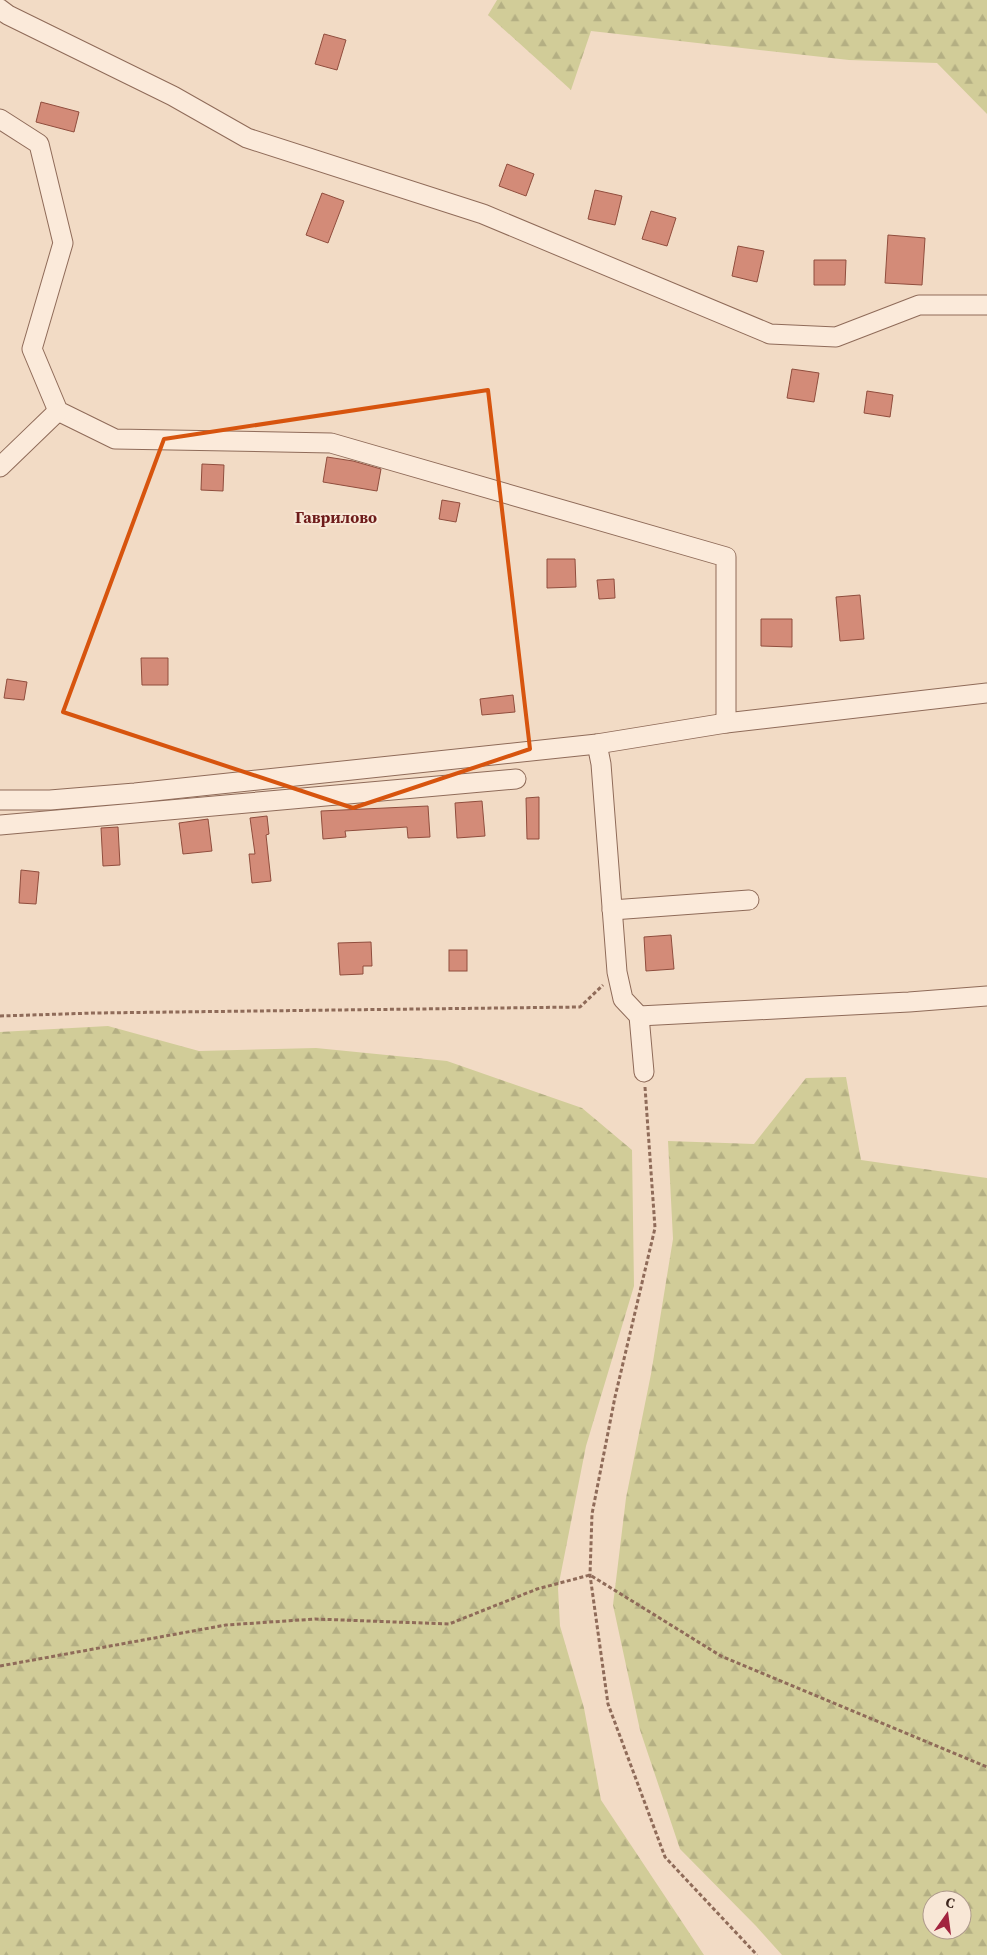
<svg xmlns="http://www.w3.org/2000/svg" width="987" height="1955" viewBox="0 0 987 1955" font-family="'Source Serif 4',serif">
	<defs>
		<pattern id="forest-firs" width="22" height="20" patternUnits="userSpaceOnUse" patternTransform="scale(1.25)"><rect width="22" height="20" fill="#d1cc98"/><path d="M5 1l3.5 6h-7zM16 11l3.5 6h-7z" fill="#b4af83"/></pattern>
	</defs>
	<rect width="100%" height="100%" fill="#f2dbc5"/>
	<g fill="url(#forest-firs)" fill-rule="evenodd">
		<path d="M497,0H987V114L937,63L849,60L591,31L571,90L488,15Z"/>
		<path d="M108,1026L199,1051L316,1048L447,1061L582,1108L632,1150L634,1286L586,1446L558,1588L560,1626L584,1708L601,1800L704,1955H0V1032Z"/>
		<path d="M846,1077L861,1160L987,1178V1955H782L756,1926L680,1849L640,1730L613,1605L626,1498L651,1374L673,1239L668,1141L754,1144L806,1078ZM932,1900H962V1930H932Z"/>
	</g>
	<g fill="#d38b78" stroke="#904d3d">
		<path d="M324,34L346,40L337,70L315,64Z"/>
		<path d="M41,102L79,112L74,132L36,122Z"/>
		<path d="M507,164L534,174L526,196L499,186Z"/>
		<path d="M595,190L622,196L615,225L588,219Z"/>
		<path d="M322,193L344,201L328,243L306,235Z"/>
		<path d="M651,211L676,218L667,246L642,239Z"/>
		<path d="M888,235L925,238L922,285L885,283Z"/>
		<path d="M738,246L764,251L757,282L732,276Z"/>
		<path d="M814,260H846L845,285H814Z"/>
		<path d="M792,369L819,373L814,402L787,398Z"/>
		<path d="M867,391L893,395L890,417L864,413Z"/>
		<path d="M327,457L353,461L381,469L377,491L323,482Z"/>
		<path d="M202,464L224,465L223,491L201,490Z"/>
		<path d="M442,500L460,503L456,522L439,519Z"/>
		<path d="M547,559H575L576,587L547,588Z"/>
		<path d="M614,579L615,598L599,599L597,580Z"/>
		<path d="M860,595L864,639L840,641L836,597Z"/>
		<path d="M761,619H792V647L761,646Z"/>
		<path d="M141,658H168V685H142Z"/>
		<path d="M7,679L27,682L24,700L4,698Z"/>
		<path d="M513,695L515,712L482,715L480,699Z"/>
		<path d="M539,797V839H527L526,798Z"/>
		<path d="M482,801L485,836L457,838L455,803Z"/>
		<path d="M428,806L430,837L408,838L407,827L345,831L346,837L323,839L321,811Z"/>
		<path d="M267,816L269,834L266,835L271,881L252,883L249,854H255L250,818Z"/>
		<path d="M208,819L212,851L183,854L179,823Z"/>
		<path d="M118,827L120,865L103,866L101,828Z"/>
		<path d="M21,870L39,872L36,904L19,903Z"/>
		<path d="M671,935L674,969L646,971L644,937Z"/>
		<path d="M371,942L372,966H363V974L340,975L338,943Z"/>
		<rect x="449" y="950" width="18" height="21"/>
	</g>
	<g fill="none" stroke-linecap="round" stroke-linejoin="round">
		<defs>
			<g id="minor">
				<path d="M0,9L8,15L173,96L247,138L483,214L770,334L836,337L919,305H987"/>
				<path d="M0,119L39,144L63,243L32,349L58,411L115,439L331,443L726,557V723"/>
				<path d="M0,467L58,411"/>
				<path d="M597,744L601,764L617,972L623,999L639,1016L644,1072"/>
				<path d="M0,800H50L135,793L597,744L726,723L987,693"/>
				<path d="M0,825L516,779"/>
				<path d="M612,910L749,900"/>
				<path d="M639,1016L909,1002L987,996"/>
			</g>
		</defs>
		<use href="#minor" stroke="#8f6b59" stroke-width="21"/>
		<g stroke="#8f6b59" stroke-width="3" stroke-dasharray="4 2.5" stroke-linecap="butt">
			<path d="M0,1016L94,1013L580,1007L603,985"/>
			<path d="M645,1087L655,1228L615,1397L592,1514L590,1575L608,1704L665,1857L757,1955"/>
			<path d="M0,1666L226,1625L315,1619L449,1624L537,1589L590,1575L721,1656L987,1767"/>
		</g>
		<use href="#minor" stroke="#fbeada" stroke-width="19"/>
	</g>
	<path fill="none" stroke="#d7540e" stroke-width="4" stroke-linejoin="round" d="M488,390L530,749L353,808L63,712L164,439Z"/>
	<g text-anchor="middle" stroke-width="4" stroke-linejoin="round" paint-order="stroke">
		<g font-size="16" font-weight="bold" fill="#6e1b1a" stroke="#f8e7d6">
			<text x="336" y="523">Гаврилово</text>
		</g>
	</g>
	<g transform="translate(947 1915) rotate(14)"><circle r="24" fill="#f8e7d6" stroke="#ae9a8c"/>
	<path d="M0-4L9 19L0 12L-9 19Z" fill="#a2243f"/>
	<text y="-8" font-size="14" font-weight="bold" text-anchor="middle" fill="#3e271e">С</text>
	</g>
</svg>
